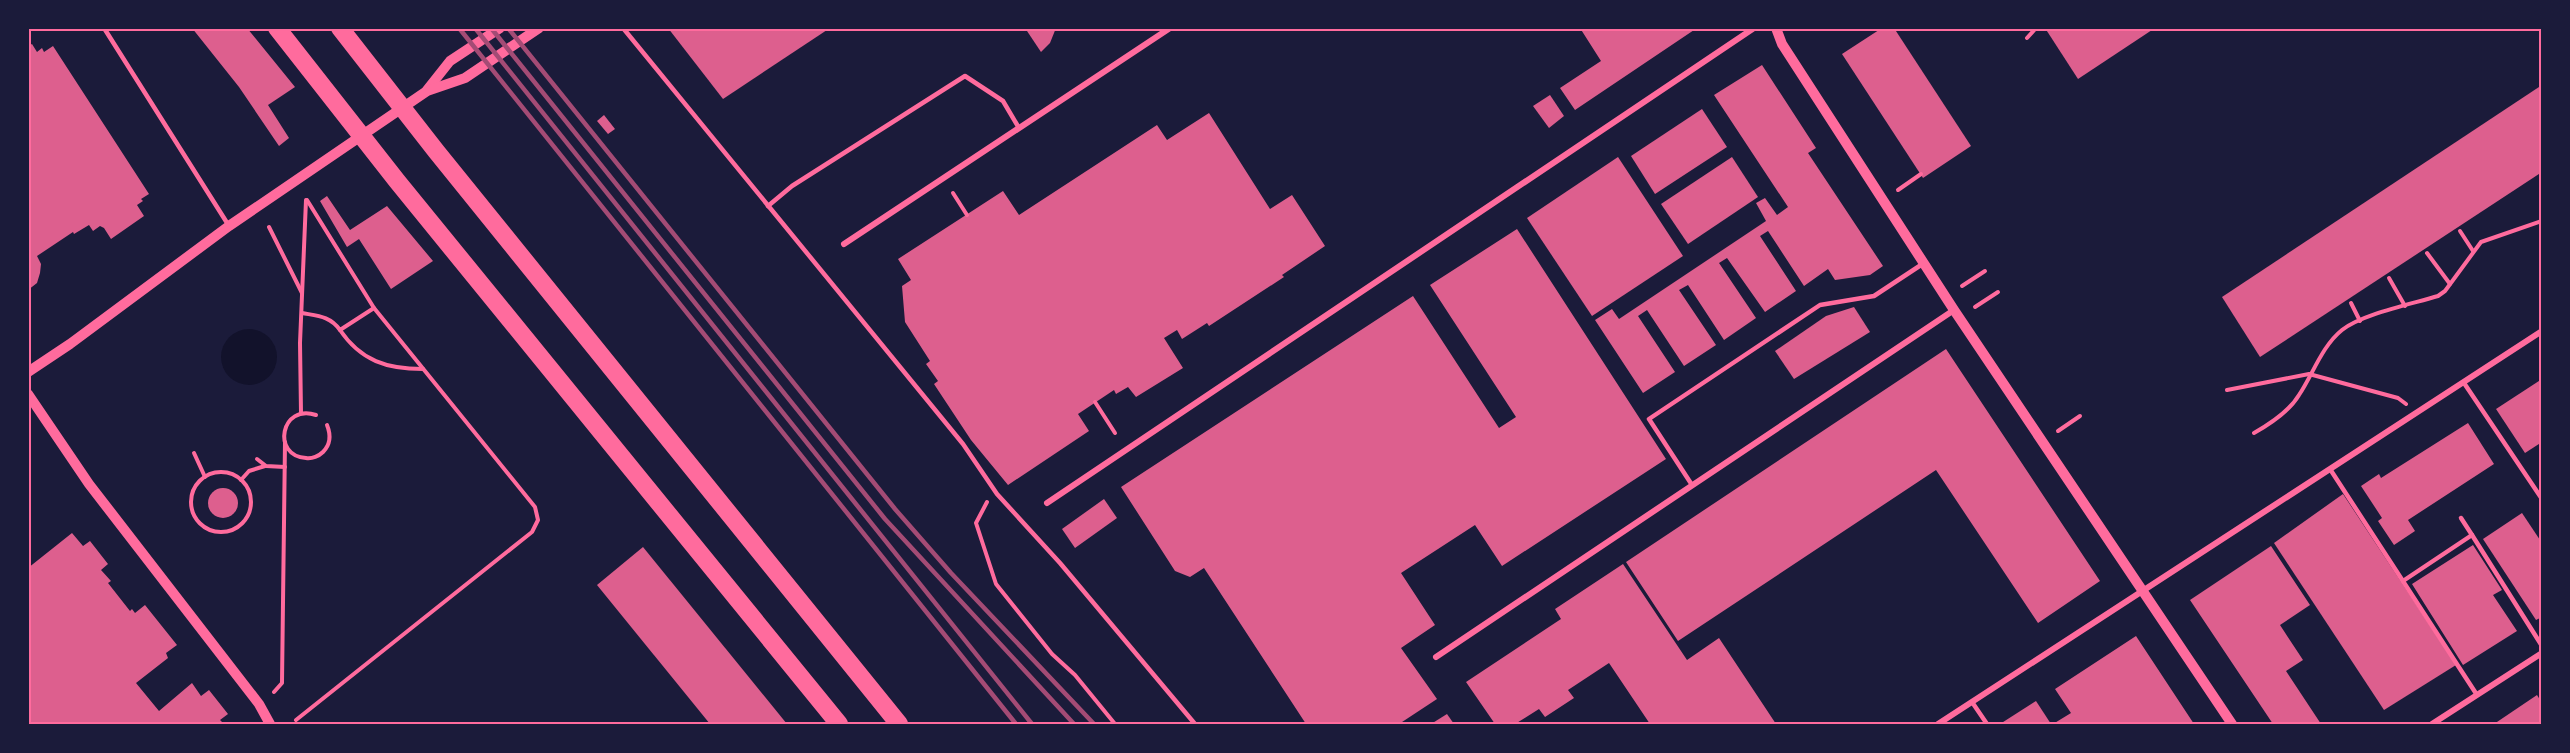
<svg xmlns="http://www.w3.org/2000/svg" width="2570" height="753" viewBox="0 0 2570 753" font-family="'Open Sans',sans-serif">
	<rect width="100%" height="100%" fill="#1b1b3a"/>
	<circle fill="#12122b" cx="249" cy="357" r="28"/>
	<g fill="#dd5f8e">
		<path d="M192,28H247L295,87L268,105L289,138L279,146L239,87Z"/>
		<path d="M668,28H830L723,99Z"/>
		<path d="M1025,28H1056L1050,43L1041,52Z"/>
		<path d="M1580,28H1697L1575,110L1560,88L1601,61Z"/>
		<path d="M1882,28H1894L1971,146L1923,178L1842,54Z"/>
		<path d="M2045,28H2155L2078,79Z"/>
		<path d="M32,44L37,52L42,48L44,52L53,46L149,194L141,199L143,201L137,205L144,216L111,239L104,228L100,226L93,231L89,225L74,234L73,232L37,256L41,264L40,273L37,283L28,290V46Z"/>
		<path d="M1762,65L1816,148L1808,153L1883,266L1870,275L1835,280L1828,269L1804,286L1768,231L1760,236L1796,291L1765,312L1727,258L1719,263L1756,318L1724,340L1688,285L1679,290L1716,345L1684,366L1647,310L1638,316L1675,372L1643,393L1595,320L1612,309L1619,319L1766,221L1756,203L1765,198L1777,215L1788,207L1714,95Z"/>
		<path d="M2542,85V172L2260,357L2222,297Z"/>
		<path d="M1550,95L1564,116L1549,128L1533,106Z"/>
		<path d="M1702,109L1727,147L1655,194L1631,156Z"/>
		<path d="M1209,113L1270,209L1292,195L1325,246L1282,275L1284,277L1209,326L1207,323L1182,339L1177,330L1164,338L1183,368L1136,397L1128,387L1116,394L1114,390L1078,414L1089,431L1008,485L971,440L934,384L938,381L926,364L930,361L905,322L902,286L911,280L898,259L1003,191L1019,215L1157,125L1167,140Z"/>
		<path d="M604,115L615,129L608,134L597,121Z"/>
		<path d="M1618,157L1683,256L1592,316L1527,218Z"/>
		<path d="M1732,157L1758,197L1688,244L1661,204Z"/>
		<path d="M327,196L350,230L387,206L433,261L391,289L359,239L347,247L320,201Z"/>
		<path d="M1517,229L1666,459L1502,566L1475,525L1401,573L1435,625L1401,648L1437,699L1399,724H1306L1204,568L1190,577L1175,571L1121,487L1413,296L1499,428L1516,417L1430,285Z"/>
		<path d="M1854,307L1870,332L1794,379L1775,351L1826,316Z"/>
		<path d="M1946,349L2100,581L2038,623L1936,470L1678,641L1626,562Z"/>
		<path d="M2542,379V442L2525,453L2496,409Z"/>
		<path d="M2468,423L2494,464L2408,520L2415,531L2394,545L2378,521L2382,518L2361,486L2379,474L2381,478Z"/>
		<circle cx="223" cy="503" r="15"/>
		<path d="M2343,494L2456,665L2384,710L2274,543Z"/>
		<path d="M1104,499L1117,518L1075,548L1062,529Z"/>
		<path d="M2522,513L2542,543V617L2536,620L2483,539Z"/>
		<path d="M72,533L83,546L90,541L108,564L101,570L111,581L108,583L130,611L132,609L135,613L145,605L177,645L166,653L168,658L136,683L159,711L192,683L201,696L209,690L228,714L220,720L224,724H28V568Z"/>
		<path d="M2473,545L2502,590L2493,595L2517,631L2463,665L2412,584Z"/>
		<path d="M2271,546L2310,605L2280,625L2303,660L2286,671L2321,724H2273L2190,600Z"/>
		<path d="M643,547L787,724H710L597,585Z"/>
		<path d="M1623,564L1687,660L1719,638L1776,724H1650L1609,663L1568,690L1574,698L1545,717L1539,709L1515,724H1495L1466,682L1561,619L1555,609Z"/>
		<path d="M2136,636L2194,724H2053L2071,713L2055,689Z"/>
		<path d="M2537,695L2542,703V724H2494Z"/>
		<path d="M2036,701L2051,724H2000Z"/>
		<path d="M1447,714L1454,724H1431Z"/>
	</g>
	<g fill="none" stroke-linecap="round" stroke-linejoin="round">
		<g stroke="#ff6b9d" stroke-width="4">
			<path d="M2027,38L2036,28"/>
			<path d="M1898,190L1921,174"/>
			<path d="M953,193L967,215"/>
			<path d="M307,200L374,308"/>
			<path d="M269,227L302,293"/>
			<path d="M2460,231L2473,251"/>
			<path d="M2427,253L2450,284"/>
			<path d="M2389,278L2405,306"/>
			<path d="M1962,286L1985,271"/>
			<path d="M2351,303L2360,321"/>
			<path d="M1975,307L1998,292"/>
			<path d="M340,330C361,361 387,369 423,369"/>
			<path d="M2227,390L2309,374L2398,398L2406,404"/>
			<path d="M1095,402L1115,433"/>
			<path d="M301,413L300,343L306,200"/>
			<path d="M316,415C281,403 271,456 306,458C312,459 319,456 323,452C331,444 331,435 327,425"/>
			<path d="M2058,431L2080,416"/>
			<path d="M2254,433C2270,424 2289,412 2299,395C2313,374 2322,346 2342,330C2362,314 2412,304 2438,296L2445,291L2481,242L2542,221"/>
			<path d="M194,453L205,477"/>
			<path d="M257,459L266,466L285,467"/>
			<circle cx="221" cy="502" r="30"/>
			<path d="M241,480L249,471L265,466"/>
			<path d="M987,502L976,523L996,584L1052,654L1075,675L1115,724"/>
			<path d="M274,692L282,683L285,442"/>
			<path d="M296,720L532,532L538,520L535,507L374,308L340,330C330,316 318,316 302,313"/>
		</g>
		<g stroke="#ff6b9d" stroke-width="4.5">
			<path d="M104,28L229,226"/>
			<path d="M623,28L963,444L997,494L1060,563L1195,724"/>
			<path d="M768,206L792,186L965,76L1003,101L1019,128"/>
			<path d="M2464,383L2542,499"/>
			<path d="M2330,469L2477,695"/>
			<path d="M1692,485L1649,419L1820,305L1874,296L1924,263"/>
			<path d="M2472,535L2542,646"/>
			<path d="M2403,581L2472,535L2461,518"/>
			<path d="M1972,702L1987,724"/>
		</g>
		<g stroke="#ff6b9d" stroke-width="6">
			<path d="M844,244L1170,28"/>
			<path d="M1047,503L1754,28"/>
			<path d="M1436,657L1954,310"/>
			<path d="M1938,724L2542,331"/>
			<path d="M2432,724L2542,653"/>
		</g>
		<g stroke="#ff6b9d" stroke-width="10">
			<path d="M1776,28L1782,44L1954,310L2232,724"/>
			<path d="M427,90L450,61L500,28"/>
			<path d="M28,372L70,344L229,226L427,91L465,78L539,28"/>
			<path d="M28,394L89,484L259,704L270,724"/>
		</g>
		<g stroke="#ff6b9d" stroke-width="18">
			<path d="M277,28L397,181L839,724"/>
			<path d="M340,28L436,151L899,724"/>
		</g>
		<g stroke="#a44b75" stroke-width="4.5">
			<path d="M459,28L1016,724"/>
			<path d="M475,28L1032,724"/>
			<path d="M491,28L885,519L1074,724"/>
			<path d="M508,28L895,509L951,573L1094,724"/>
		</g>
	</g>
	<rect width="2570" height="753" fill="none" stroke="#1b1b3a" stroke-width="60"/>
	<rect x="30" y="30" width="2510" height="693" fill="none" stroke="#ff6b9d" stroke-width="2"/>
</svg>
